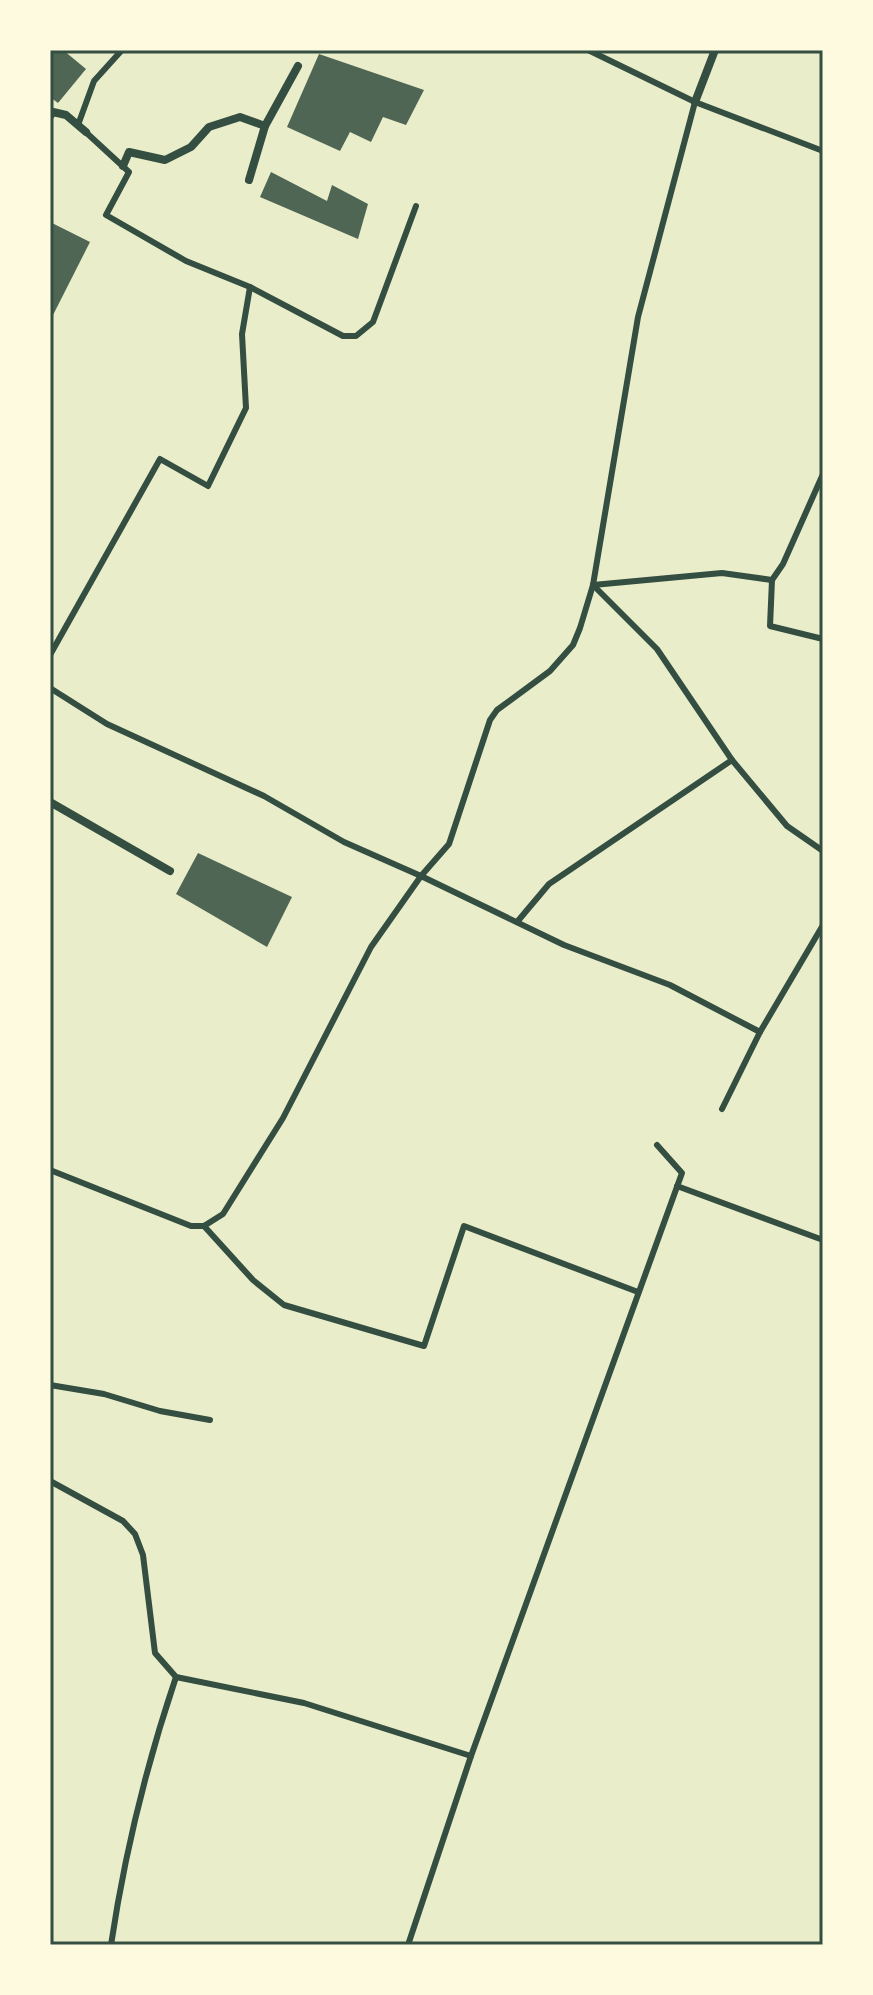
<svg xmlns="http://www.w3.org/2000/svg" width="873" height="1995" viewBox="0 0 873 1995" font-family="Helvetica,sans-serif">
	<rect width="100%" height="100%" fill="#e9edc9"/>
	<g fill="#4f6655">
		<path d="M50,50H63L86,69L58,103L50,97Z"/>
		<path d="M319,54L424,90L406,125L383,117L371,142L350,132L340,151L287,127Z"/>
		<path d="M271,172L327,201L332,185L368,204L358,239L260,197Z"/>
		<path d="M50,222L90,242L50,321Z"/>
		<path d="M198,853L292,897L267,947L176,894Z"/>
	</g>
	<g fill="none" stroke-linecap="round" stroke-linejoin="round">
		<g stroke="#344e41" stroke-width="6">
			<path d="M122,50L94,81L78,125L129,172L106,215L186,261L250,287L343,336H356L373,322L416,206"/>
			<path d="M588,50L695,102L823,151"/>
			<path d="M772,580L770,626L823,639"/>
			<path d="M593,585L657,649L732,760L787,826L823,851"/>
			<path d="M593,585L722,573L772,580L783,564L823,474"/>
			<path d="M50,655L160,459L208,486L246,408L242,334L250,287"/>
			<path d="M50,688L107,724L264,796L344,842L421,876L564,945L670,985L760,1032"/>
			<path d="M517,922L549,884L732,760"/>
			<path d="M722,1109L760,1032L823,925"/>
			<path d="M50,1170L191,1226H204L223,1214L283,1118L371,947L421,876L449,844L490,720L497,710L550,671L573,645L580,628L593,585L638,317L695,102"/>
			<path d="M677,1186L823,1240"/>
			<path d="M204,1226L253,1280L284,1305L424,1346L464,1226L638,1292"/>
			<path d="M50,1385L104,1394L160,1411L210,1420"/>
			<path d="M50,1481L123,1521L135,1534L143,1555L155,1653L176,1677L304,1703L471,1756"/>
			<path d="M111,1945C125,1851 146,1766 176,1677"/>
			<path d="M408,1945L471,1756L682,1173L657,1145"/>
		</g>
		<g stroke="#344e41" stroke-width="8">
			<path d="M695,102L715,50"/>
			<path d="M50,116L53,112L66,115L86,132"/>
			<path d="M123,166L129,152L165,160L191,147L209,127L240,117L265,126L298,66"/>
			<path d="M249,180L265,126"/>
			<path d="M50,802L170,871"/>
		</g>
	</g>
	<rect width="873" height="1995" fill="none" stroke="#fefae0" stroke-width="104"/>
	<rect x="52" y="52" width="769" height="1891" fill="none" stroke="#344e41" stroke-width="3"/>
</svg>
